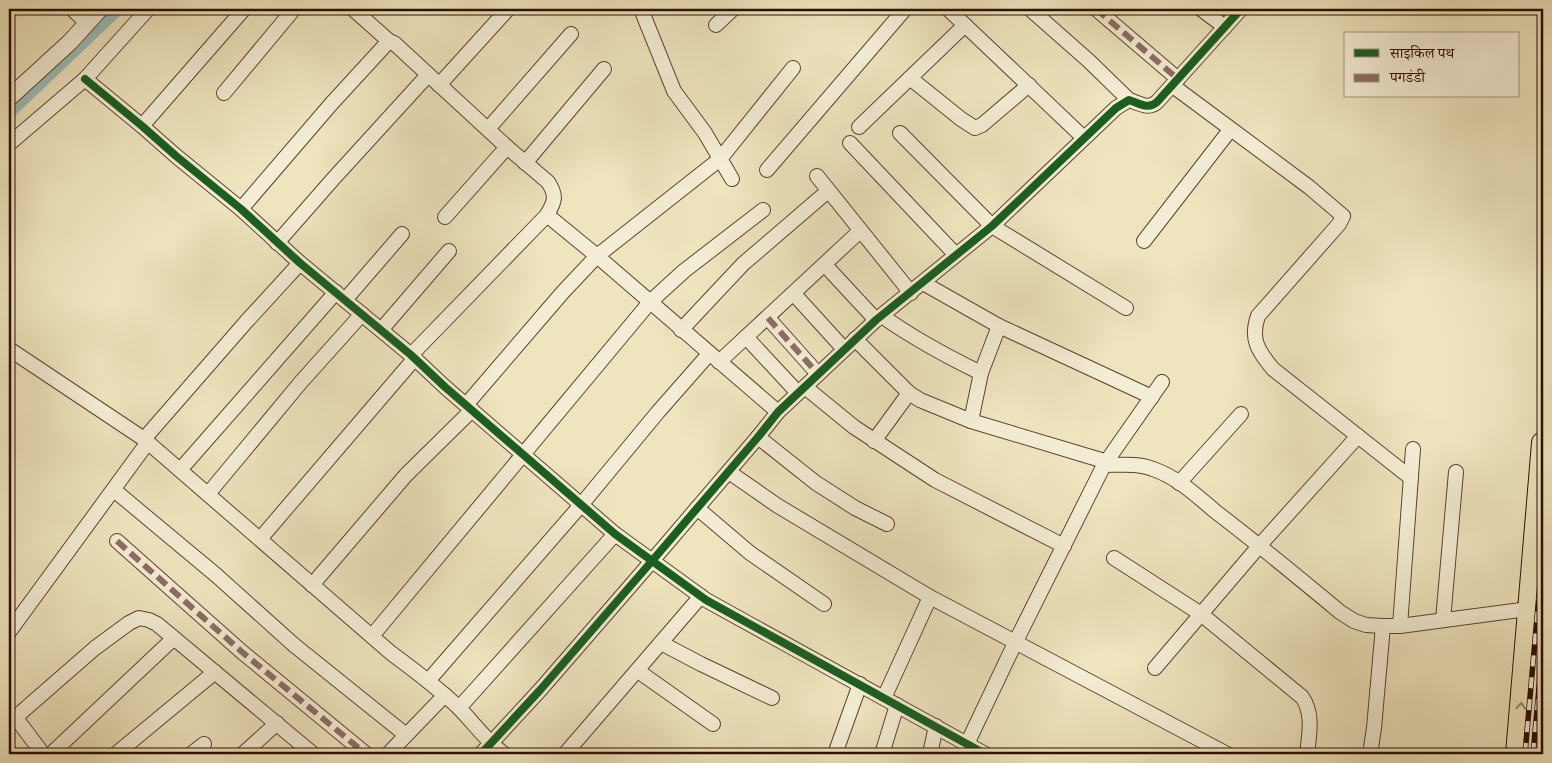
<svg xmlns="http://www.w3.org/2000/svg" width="1552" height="763" viewBox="0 0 1552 763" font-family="'IM FELL English','Noto Serif Devanagari',serif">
	<rect width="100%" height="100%" fill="#eee4be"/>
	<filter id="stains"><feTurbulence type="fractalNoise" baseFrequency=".004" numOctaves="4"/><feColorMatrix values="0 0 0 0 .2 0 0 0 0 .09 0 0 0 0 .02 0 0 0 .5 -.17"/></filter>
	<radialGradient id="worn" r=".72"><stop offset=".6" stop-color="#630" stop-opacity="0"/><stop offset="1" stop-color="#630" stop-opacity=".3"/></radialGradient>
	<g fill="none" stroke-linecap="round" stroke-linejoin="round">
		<path stroke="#9cbdba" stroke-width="15" d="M9,111L116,9"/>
		<defs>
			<g id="minor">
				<path d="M72,9L87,23"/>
				<path d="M353,9L389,41L394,43L507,147L548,182C557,196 555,201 547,215L411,355"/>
				<path d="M641,9L674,91L705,133L732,179"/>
				<path d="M948,9L1084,138"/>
				<path d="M1030,9L1089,61L1129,100"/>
				<path d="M1096,9L1178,79"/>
				<path d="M1201,9L1225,27"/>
				<path d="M716,25L733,9"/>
				<path d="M910,78L961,119L975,128L982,125L1029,85"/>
				<path d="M85,79L142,126L176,156L241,209L300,263L411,355L445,387L615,534L706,600L985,754"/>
				<path d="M439,85L508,9"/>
				<path d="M1173,86L1309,187L1343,216L1339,224L1258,316C1250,339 1258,351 1273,369L1411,478"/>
				<path d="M224,93L294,9"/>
				<path d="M142,126L244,9"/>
				<path d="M859,127L965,25"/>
				<path d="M488,129L571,34"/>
				<path d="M900,133L992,226L1126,308"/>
				<path d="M850,143L956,255"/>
				<path d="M9,144L85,79L148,9"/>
				<path d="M525,163L604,69"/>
				<path d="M767,170L905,9"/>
				<path d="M817,176L911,293"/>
				<path d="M241,209L332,103L389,41"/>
				<path d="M547,215L597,256L778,412"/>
				<path d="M445,217L507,147"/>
				<path d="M1144,241L1230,130"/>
				<path d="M277,243L334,178L428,75"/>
				<path d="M825,265L876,320"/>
				<path d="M923,283L999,326L1152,397"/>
				<path d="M794,294L844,349"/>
				<path d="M345,300L402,234"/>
				<path d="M882,316C913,338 946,356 981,373"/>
				<path d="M768,318L818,374"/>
				<path d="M381,330L449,251"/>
				<path d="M681,330L743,264L828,191"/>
				<path d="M746,337L798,393"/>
				<path d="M855,339L909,393L920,400L971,421L1101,460L1104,465L1015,643L967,744"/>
				<path d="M9,349L144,439L391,653C414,670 437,687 458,707C474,723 486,741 504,754"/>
				<path d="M719,362L860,231"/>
				<path d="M805,387L854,427L935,480L1064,546"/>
				<path d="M466,405L563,292L597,256L720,159L793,68"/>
				<path d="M971,421L981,373L999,326"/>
				<path d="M758,437L816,483L855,508L887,524"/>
				<path d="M144,439L246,322L300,263"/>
				<path d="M874,441L909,393"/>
				<path d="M1104,465C1120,465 1138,463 1153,469C1177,477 1197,496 1216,512C1258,544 1299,578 1340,612L1354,621L1366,625L1383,626H1400L1528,609"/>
				<path d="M1104,465L1162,382"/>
				<path d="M180,470L336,292"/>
				<path d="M729,472L778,506L930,597L1227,754"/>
				<path d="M1179,483L1241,414"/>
				<path d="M114,490L216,575L294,645L406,735"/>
				<path d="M208,494L301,382L362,314"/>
				<path d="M697,508L750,553L824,604"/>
				<path d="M260,539L415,358"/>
				<path d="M117,541L242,652L366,754"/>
				<path d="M1114,558L1201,614L1302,697C1314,714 1309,735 1307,754"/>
				<path d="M312,585L406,475L472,410"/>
				<path d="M1443,620L1456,472"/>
				<path d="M1400,626L1413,449"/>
				<path d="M9,632L148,442"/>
				<path d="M372,636L650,302L684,271L763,210"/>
				<path d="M661,643L701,664L772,698"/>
				<path d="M1155,668L1260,545L1358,436"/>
				<path d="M638,671L713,724"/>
				<path d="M428,681L581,505L658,412L709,354"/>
				<path d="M884,698L930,597"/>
				<path d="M459,708L615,534"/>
				<path d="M16,718L43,754"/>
				<path d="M9,723L95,648L129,623L139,618L149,620L157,624L313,754"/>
				<path d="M51,754L174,638"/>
				<path d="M116,754L215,672"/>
				<path d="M191,754L204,744"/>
				<path d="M243,754L277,723"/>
				<path d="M388,754L445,695"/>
				<path d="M481,754L541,689L652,561L758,437L778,412L876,320L992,226L1116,108L1129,100C1139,103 1148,110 1157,102L1241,9"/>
				<path d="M565,754L701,596"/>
				<path d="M835,754L860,684"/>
				<path d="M882,754L897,705"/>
				<path d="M930,754L936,726"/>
				<path d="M1370,754L1374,728L1383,626"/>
			</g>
			<path id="tertiary" d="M9,98L70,42L100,9"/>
			<g id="trunk">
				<path d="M1517,754L1543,443"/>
				<path d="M1534,754L1543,642"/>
			</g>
		</defs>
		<use href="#minor" stroke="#5c4330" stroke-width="16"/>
		<use href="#tertiary" stroke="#5c4330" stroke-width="18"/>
		<use href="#trunk" stroke="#2c0d00" stroke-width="24"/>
		<use href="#minor" stroke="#f4edd5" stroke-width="14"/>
		<use href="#tertiary" stroke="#f4edd5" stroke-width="16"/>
		<use href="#trunk" stroke="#eee4be" stroke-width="22"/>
		<defs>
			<g id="rail">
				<path d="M1525,754L1543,549"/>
				<path d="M1533,754L1543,644"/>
			</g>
		</defs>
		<use href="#rail" stroke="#2c0d00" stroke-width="5.5"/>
		<use href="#rail" stroke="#f4edd5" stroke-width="4" stroke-dasharray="11" stroke-linecap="butt"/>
		<g stroke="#8d6e63" stroke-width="6" stroke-dasharray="12 6" stroke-linecap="butt">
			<path d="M1096,9L1178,79"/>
			<path d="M768,318L818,374"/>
			<path d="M117,541L242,652L366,754"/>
		</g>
		<defs>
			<g id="cycleway">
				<path d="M85,79L142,126L176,156L241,209L300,263L411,355L445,387L615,534L706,600L985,754"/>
				<path d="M481,754L541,689L652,561L758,437L778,412L876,320L992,226L1116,108L1129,100C1139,103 1148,110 1157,102L1241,9"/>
			</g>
		</defs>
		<use href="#cycleway" stroke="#f4edd5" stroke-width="11"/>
		<use href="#cycleway" stroke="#1b5e20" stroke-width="8"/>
	</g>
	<defs><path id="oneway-chevron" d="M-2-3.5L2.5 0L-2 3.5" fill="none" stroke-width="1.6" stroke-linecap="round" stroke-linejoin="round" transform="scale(1.25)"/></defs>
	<use stroke="#978368" href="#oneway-chevron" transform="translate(1521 706) rotate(-86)"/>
	<rect width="1552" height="763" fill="none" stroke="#eee4be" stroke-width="30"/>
	<rect x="10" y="10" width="1532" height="743" fill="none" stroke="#2c0d00" stroke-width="2.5"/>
	<rect x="15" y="15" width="1522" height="733" fill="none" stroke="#2c0d00"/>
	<rect x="1344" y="32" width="175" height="65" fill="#f4edd5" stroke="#a49380"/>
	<rect x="1354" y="49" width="25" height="8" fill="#1b5e20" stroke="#a49380"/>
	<text x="1390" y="58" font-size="15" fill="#2c0d00">साइकिल पथ</text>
	<rect x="1354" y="74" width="25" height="8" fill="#8d6e63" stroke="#a49380"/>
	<text x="1390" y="82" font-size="15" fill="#2c0d00">पगडंडी</text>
	<rect width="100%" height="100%" filter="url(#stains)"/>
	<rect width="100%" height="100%" fill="url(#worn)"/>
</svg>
